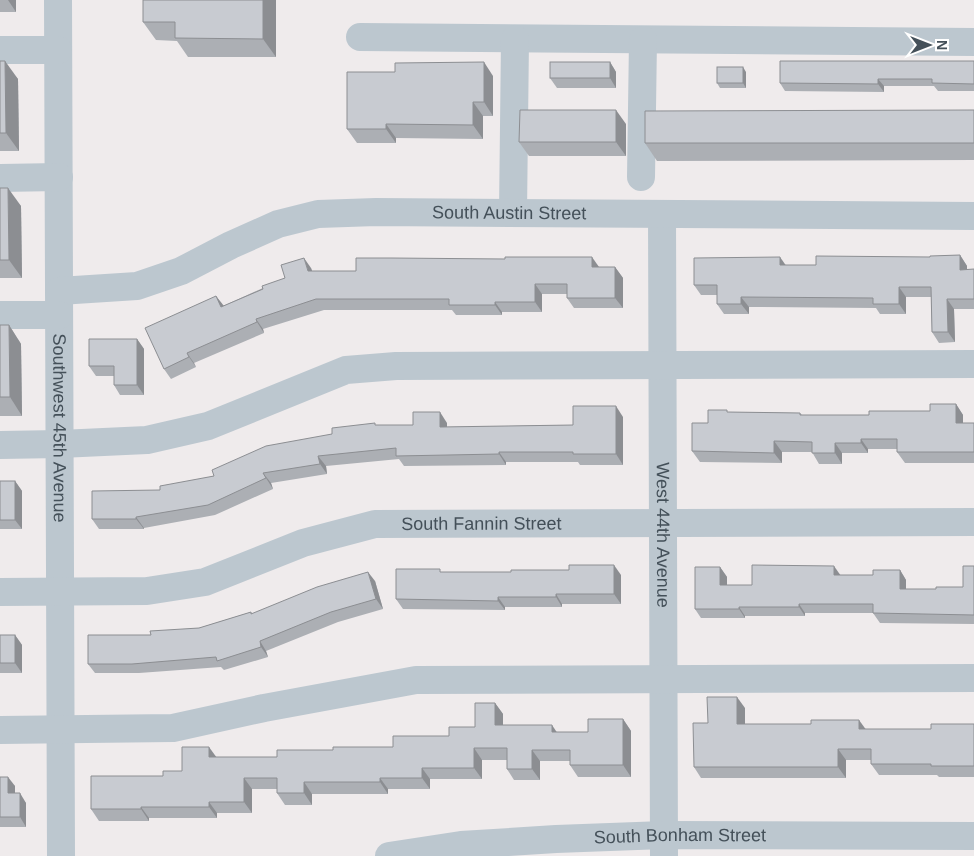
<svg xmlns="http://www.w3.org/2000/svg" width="974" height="856" viewBox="0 0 974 856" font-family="Arial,sans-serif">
	<rect width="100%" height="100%" fill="#efebec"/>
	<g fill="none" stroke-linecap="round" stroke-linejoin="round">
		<g stroke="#bcc7cf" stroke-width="28">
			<path id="s1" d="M58,0L61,856"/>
			<path d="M360,37L974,42"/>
			<path d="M0,50H58"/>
			<path d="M641,177L643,40"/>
			<path d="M0,178L59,177"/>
			<path d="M513,213L515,39"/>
			<path id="s2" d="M662,214L664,856"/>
			<path id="s3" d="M59,291L137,286L181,271L231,245L278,224L318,214L376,212L974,216"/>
			<path d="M0,315H59"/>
			<path d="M0,445L60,444L147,440L208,426L346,370L396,366L974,364"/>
			<path id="s4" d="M0,592L147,591L205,582L303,543L375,524L974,522"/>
			<path d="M0,730L173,728L264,708L416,680L974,678"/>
			<path id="s5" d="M389,856L461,845L556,839L664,835L974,836"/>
		</g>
	</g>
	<g fill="#acafb4">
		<rect x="0" y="0" width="16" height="12"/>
		<path d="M143,0H276V57H188L177,41L156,40L143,22Z"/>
		<path d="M0,61L18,79L19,151H0Z"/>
		<path d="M974,61V91H938L934,86H884V92L785,91L780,83Z"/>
		<path d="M610,62L616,72V88H557L550,78Z"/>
		<path d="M746,72V88H720L717,83Z"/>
		<path d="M493,76V116H483V139L396,138V143H357L347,129Z"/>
		<path d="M974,110V160L657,161L645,143Z"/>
		<path d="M626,124V156H529L519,142Z"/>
		<path d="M0,188L21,206L22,278H0Z"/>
		<path d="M960,255L967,266V270L974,269V309H954L955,342L939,343L932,332L931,297H906V314H880L876,308L749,307V314H724L717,304V295H701L694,285L785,265H816Z"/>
		<path d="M615,267L623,278V308H574L567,298V294H542V312H502V315H456L452,310H324L263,329L264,333L194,363L196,367L171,379L164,369L216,296L223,306L285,278L311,268L312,271H356Z"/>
		<path d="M0,325H9L21,344L22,416H0Z"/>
		<path d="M137,339L144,349V395H120L114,385V376H96L89,366Z"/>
		<path d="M956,404L963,415V423H974V463H905L897,452V449H868V453H842V464H819L812,452H782V463L700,462L692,451L729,412L800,413L802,415H869L930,411Z"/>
		<path d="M623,417V465H580L578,462H506V465L404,466L399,459L326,466L327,474L271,483L273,489L215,515L144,528V529H99L92,519L160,490L214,476L332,434L376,425H413L447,423V427L573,425Z"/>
		<path d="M0,481H15L22,491V529H0Z"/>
		<path d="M974,566V624L880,623L873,613H805V616H745V618H701L695,609L720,567L727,577V585H752L841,575H873L900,570L906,580V589H936L963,587Z"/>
		<path d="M442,572L621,575V604H562V607H505V610L403,609L396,599Z"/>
		<path d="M375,581L383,609L338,622L266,651L268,657L224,670L221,667L139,673H95L88,664L151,635L199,628L251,612L252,614Z"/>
		<path d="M0,635H15L22,645V673H0Z"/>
		<path d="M495,703L503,714V725L556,732H588L623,719L631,731V777H578L570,765V761H540V780H514L507,769V760H482V779H430V789H388V794H312V805H285L277,793V789H252V813H217V818H149V821H99L91,809L163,776L182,771L216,757H277L333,750L393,747L449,736L475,727Z"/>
		<path d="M745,708V724L866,729H931L974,724V777H939L937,775H879L871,764V760H846V778H701L694,767L708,723Z"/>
		<path d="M0,777L15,786V793L26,803V827H0Z"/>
	</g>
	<g fill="#8c8e92">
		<path d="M8,0H16V12Z"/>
		<path d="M263,0H276V57L263,39Z"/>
		<path d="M5,61L18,79L19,151L6,133Z"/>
		<path d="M484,62L493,76V116L484,102Z"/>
		<path d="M610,62L616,72V88L610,78Z"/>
		<path d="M743,67L746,72V88L743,83Z"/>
		<path d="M878,79L884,86V92L878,84Z"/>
		<path d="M473,102L483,116V139L473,125Z"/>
		<path d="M616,110L626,124V156L616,142Z"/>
		<path d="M386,124L396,138V143L386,129Z"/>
		<path d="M8,188L21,206L22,278L9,260Z"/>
		<path d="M960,255L967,266V280L960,270Z"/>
		<path d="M592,257L599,267H592Z"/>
		<path d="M780,257L787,267L780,265Z"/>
		<path d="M304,258L311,268L316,282L308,271Z"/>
		<path d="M615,267L623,278V308L615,298Z"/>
		<path d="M535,284L542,294V312L535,302Z"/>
		<path d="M899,287L906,297V314L899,304Z"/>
		<path d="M216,296L224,306L221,307Z"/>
		<path d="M741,297L749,307V314L741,304Z"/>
		<path d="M947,299L954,309L955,342L948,332Z"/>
		<path d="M495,302L502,312V315L495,305Z"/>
		<path d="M256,319L263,329L264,333L257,322Z"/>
		<path d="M9,325L21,344L22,416L10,397Z"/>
		<path d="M137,339L144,349V395L137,385Z"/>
		<path d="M187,353L194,363L196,367L189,357Z"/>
		<path d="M956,404L963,415V434L956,423Z"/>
		<path d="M616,406L623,417V465L616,454Z"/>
		<path d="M440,412L447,423V437L440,427Z"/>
		<path d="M861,439L868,449V453L861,443Z"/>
		<path d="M774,441L782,452V463L774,453Z"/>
		<path d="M835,443L842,453V464L835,453Z"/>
		<path d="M499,452L506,462V465L499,454Z"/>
		<path d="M318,456L326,466L327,474L320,464Z"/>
		<path d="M263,473L271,483L273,489L266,478Z"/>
		<path d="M15,481L22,491V529L15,520Z"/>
		<path d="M136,517L144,528V529L136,519Z"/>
		<path d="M614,565L621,575V604L614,594Z"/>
		<path d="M834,566L841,576L834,575Z"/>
		<path d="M720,567L727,577V594L720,585Z"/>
		<path d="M900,570L906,580V599L900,589Z"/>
		<path d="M368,572L375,581L383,609L376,599Z"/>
		<path d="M556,594L562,604V607L556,597Z"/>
		<path d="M498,597L505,607V610L498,601Z"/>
		<path d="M799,604L805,613V616L799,607Z"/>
		<path d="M739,607L745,616V618L739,609Z"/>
		<path d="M15,635L22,645V673L15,663Z"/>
		<path d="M260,641L266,651L268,657L261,647Z"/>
		<path d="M737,697L745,708V735L737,724Z"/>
		<path d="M495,703L503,714V737L495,725Z"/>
		<path d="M623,719L631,731V777L623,765Z"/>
		<path d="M859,720L867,731L859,729Z"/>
		<path d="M552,725L560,737L552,732Z"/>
		<path d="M209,747L217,758L209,757Z"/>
		<path d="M474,748L482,760V779L474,768Z"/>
		<path d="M838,749L846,760V778L838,767Z"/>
		<path d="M532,750L540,761V780L532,769Z"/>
		<path d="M422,768L430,779V789L422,778Z"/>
		<path d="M8,777L15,786V803L8,793Z"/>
		<path d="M244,778L252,789V813L244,802Z"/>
		<path d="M380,778L388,789V794L380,782Z"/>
		<path d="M304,782L312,794V805L304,793Z"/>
		<path d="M20,793L26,803V827L20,817Z"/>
		<path d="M209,802L217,813V818L209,807Z"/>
		<path d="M141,807L149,818V821L141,809Z"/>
	</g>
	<g fill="#c8cbd1" stroke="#8c8e92">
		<path d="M143,0H263V39L175,38V22H143Z"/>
		<path d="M0,61H5L6,133H0Z"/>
		<path d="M780,61H974V84L932,83V79H878V84L780,83Z"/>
		<path d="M484,62V102H473V125L386,124V129H347V72H395V63Z"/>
		<rect x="550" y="62" width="60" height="16"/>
		<rect x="717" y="67" width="26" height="16"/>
		<path d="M520,110H616V142H519Z"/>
		<path d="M974,110V143H645V111Z"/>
		<path d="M0,188H8L9,260H0Z"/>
		<path d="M960,255V270L974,269V299H947L948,332H932L931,287H899V304H873V298L741,297V304H717V285H694V258L780,257V265H816V256L930,257V256Z"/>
		<path d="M505,257H592V267H615V298H567V284H535V302H495V305H449V299H316L256,319L257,322L187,353L189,357L164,369L145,328L216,296L221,307L263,289L262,286L285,278L281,265L304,258L308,271H356V258H391L505,259Z"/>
		<path d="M0,325H9L10,397H0Z"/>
		<path d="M89,339H137V385H114V366H89Z"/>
		<path d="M930,404H956V423H974V452H897V439H861V443H835V453H812V442L774,441V453L692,451V423H708V410H727V412L800,413V415H869V411H930Z"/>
		<path d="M573,406H616V454H573V452H499V454L396,456V448L318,456L320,464L263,473L266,478L208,505L136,517V519H92V491L160,490V486L214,476L212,470L266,446L332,434V428L375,423V425H413V412H440V427L573,425Z"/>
		<rect x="0" y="481" width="15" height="39"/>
		<path d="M569,565H614V594H556V597H498V601L396,599V569H440V572H511V570H569Z"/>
		<path d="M752,565L834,566V575H873V570H900V589H936V587H963V566H974V615L873,613V604H799V607H739V609H695V567H720V585H752Z"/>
		<path d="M368,572L376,599L331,612L260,641L261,647L217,661L216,657L132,664H88V635H151L150,631L199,628L251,612V614L317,587Z"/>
		<rect x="0" y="635" width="15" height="28"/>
		<path d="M707,697H737V724H811V720H859V729H931V724H974V766H931V764H871V749H838V767H694L693,723H708Z"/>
		<path d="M475,703H495V725H552V732H588V719H623V765H570V750H532V769H507V748H474V768H422V778H380V782H304V793H277V778H244V802H209V807H141V809H91V776H163V771H182V747H209V757H277V750H333V747H393V736H449V727H475Z"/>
		<path d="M0,777H8V793H20V817H0Z"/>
	</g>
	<g text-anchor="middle" stroke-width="4" stroke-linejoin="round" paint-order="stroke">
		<g font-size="18" fill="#445059" stroke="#fff">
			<text dy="6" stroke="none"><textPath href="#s3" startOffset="465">South Austin Street</textPath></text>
			<text dy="6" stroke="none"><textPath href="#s1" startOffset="428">Southwest 45th Avenue</textPath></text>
			<text dy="6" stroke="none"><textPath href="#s4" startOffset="492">South Fannin Street</textPath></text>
			<text dy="6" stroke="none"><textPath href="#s2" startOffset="321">West 44th Avenue</textPath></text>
			<text dy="6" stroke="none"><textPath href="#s5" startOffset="292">South Bonham Street</textPath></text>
		</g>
	</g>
	<g transform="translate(929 45) rotate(90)" stroke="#ffffff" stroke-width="4" paint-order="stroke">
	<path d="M0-4L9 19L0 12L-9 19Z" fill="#445059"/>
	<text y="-8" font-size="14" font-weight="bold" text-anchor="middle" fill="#445059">N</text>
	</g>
</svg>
